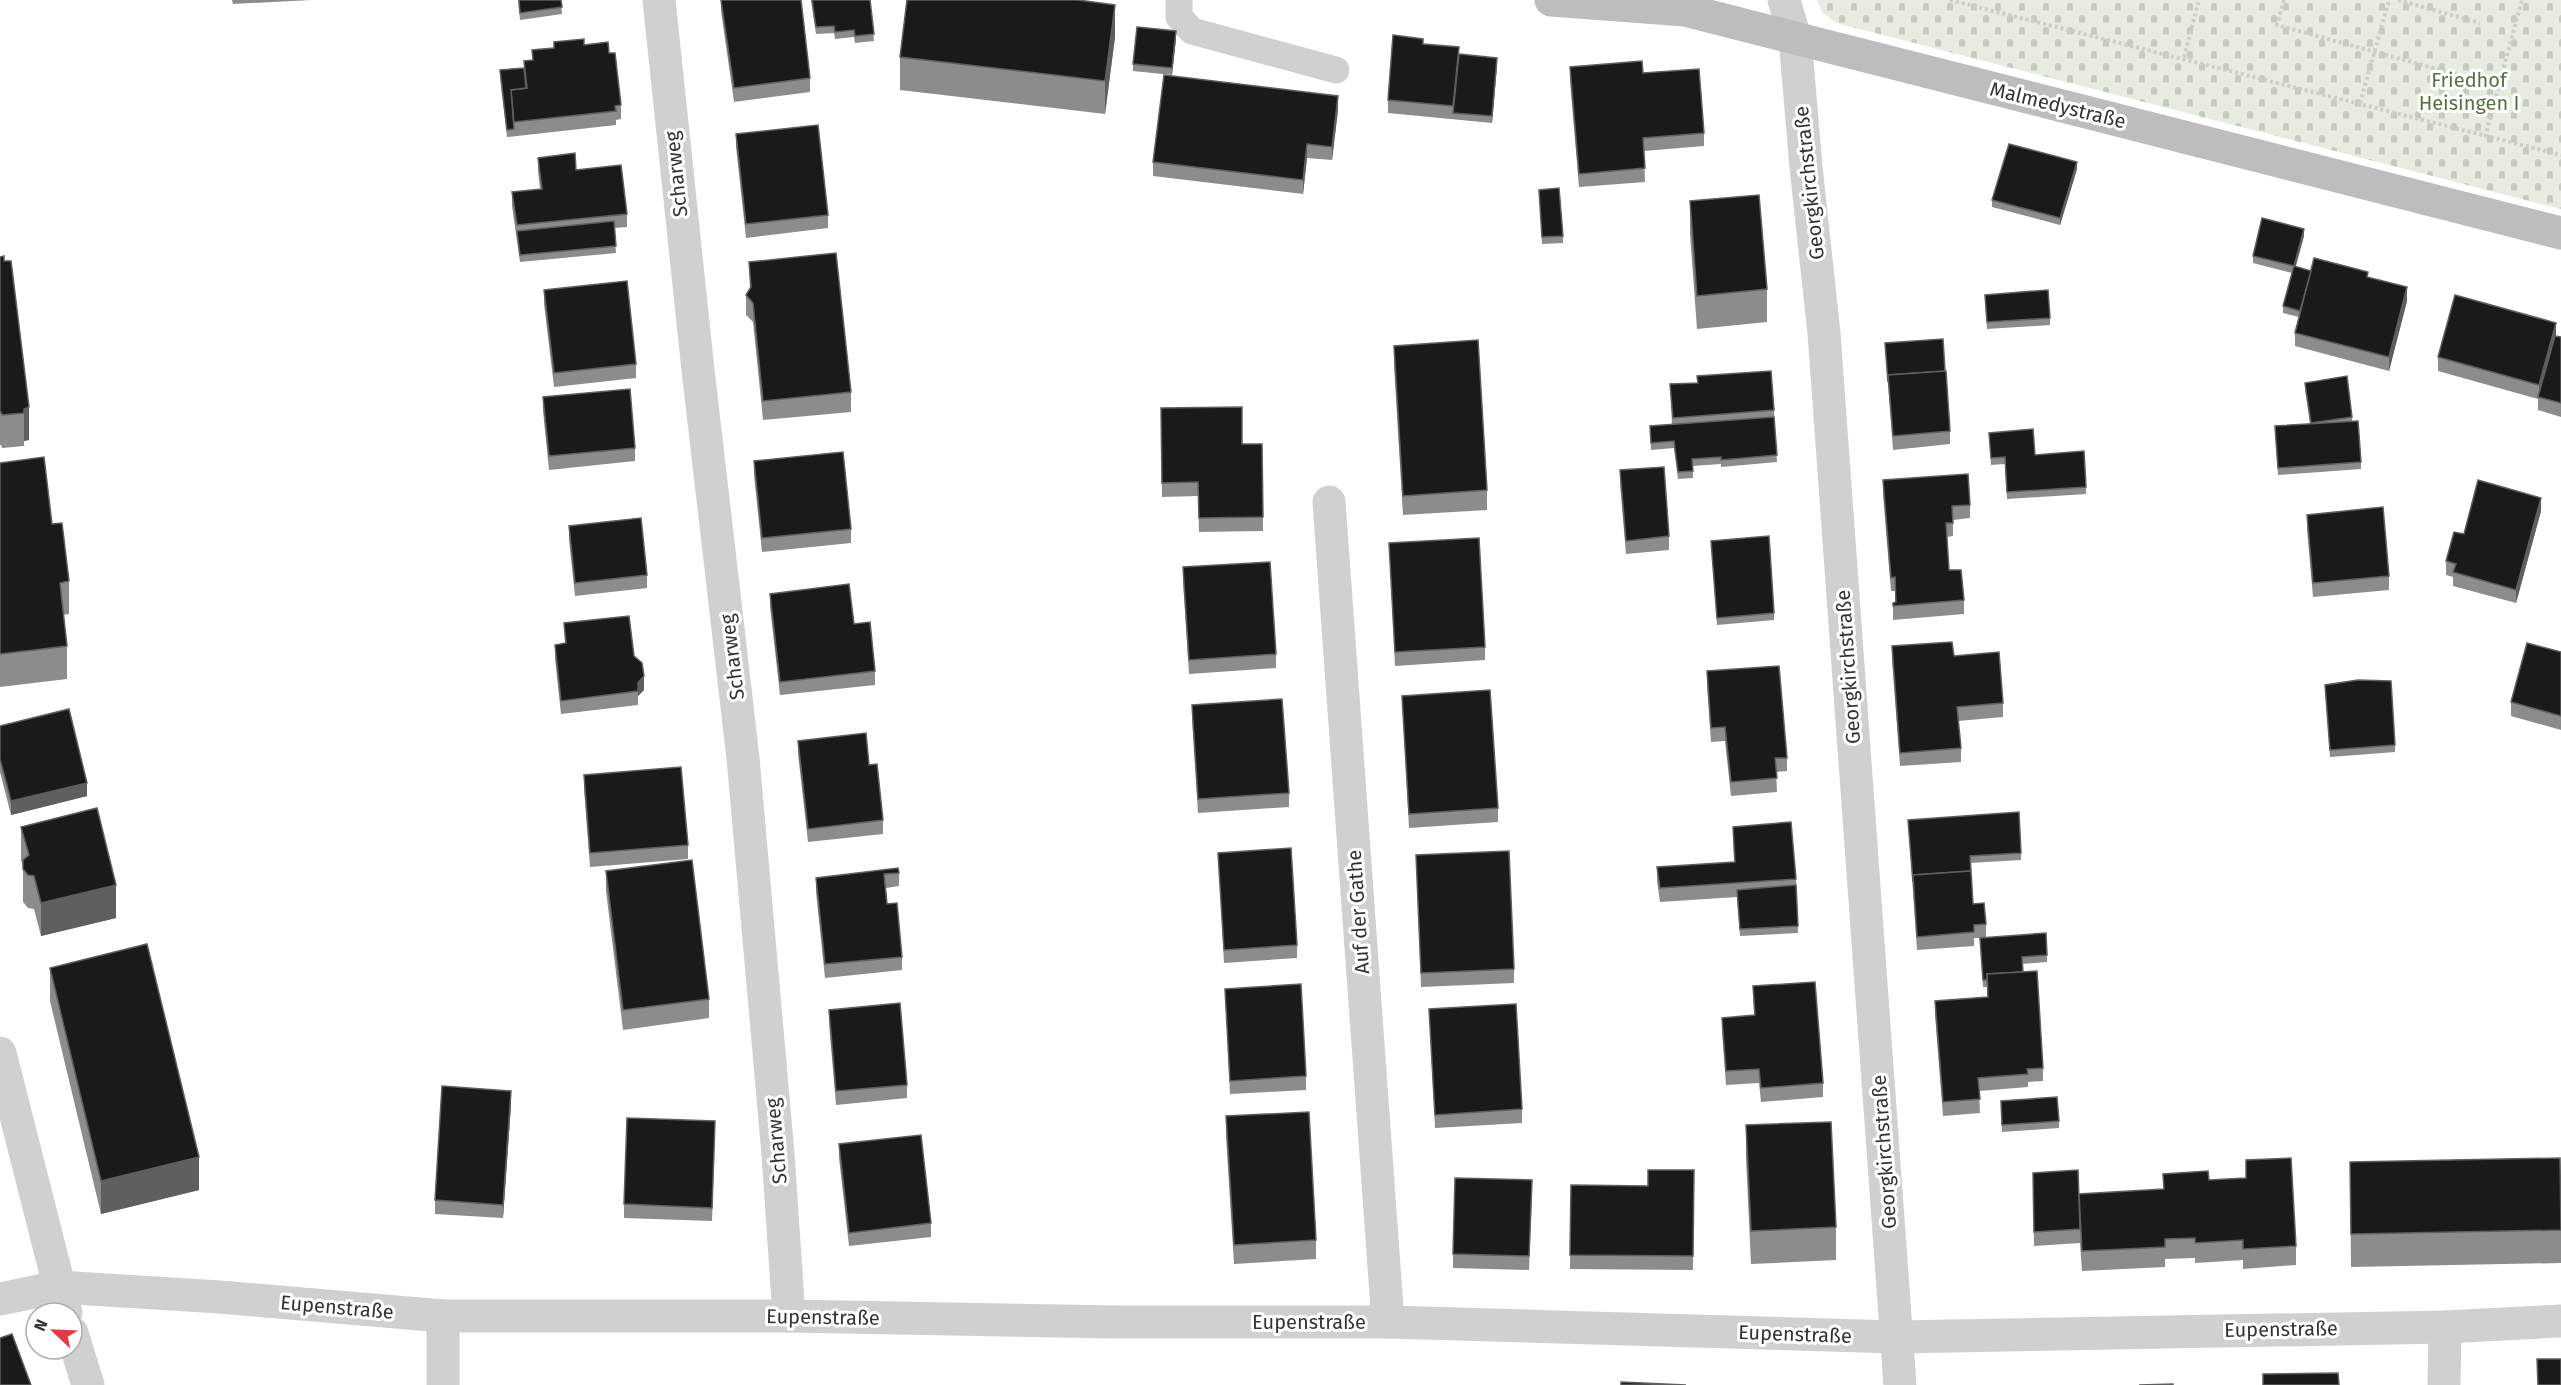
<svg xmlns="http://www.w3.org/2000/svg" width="2561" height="1385" viewBox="0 0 2561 1385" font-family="'Fira Sans',sans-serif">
	<defs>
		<pattern id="cemetery-stones" width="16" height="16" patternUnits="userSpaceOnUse" patternTransform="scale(1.5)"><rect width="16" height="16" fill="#e6ecdf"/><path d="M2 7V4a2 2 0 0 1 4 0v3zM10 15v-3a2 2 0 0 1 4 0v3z" fill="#c6cbc0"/></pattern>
	</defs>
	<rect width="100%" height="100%" fill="#fff"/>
	<path fill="url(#cemetery-stones)" d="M1817,0H2561V209L1836,23L1822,12Z"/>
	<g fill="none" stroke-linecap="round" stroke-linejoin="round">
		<g stroke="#cdcdcd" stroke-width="4" stroke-dasharray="3 3" stroke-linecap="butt">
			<path d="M1950,0L2561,155"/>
			<path d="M2284,0L2277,25L2499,86"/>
			<path d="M2398,0L2480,23"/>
			<path d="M2184,57L2199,0"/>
			<path d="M2360,103L2389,0"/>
			<path d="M2485,137L2522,0"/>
		</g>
		<path stroke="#d0d0d0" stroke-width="27" d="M1179,0V17L1192,31L1336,70"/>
		<g stroke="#d0d0d0" stroke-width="33">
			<path d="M659,0L698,370L743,758L778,1154L789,1316"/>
			<path d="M1784,0L1795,38L1806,167L1824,333L1900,1385"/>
			<path d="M1329,502L1388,1322"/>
			<path d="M0,1053L66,1313"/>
			<path d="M0,1299L58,1287L220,1297L443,1316H789L1118,1322H1388L1897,1337L2445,1327L2561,1321"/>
			<path d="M443,1316V1385"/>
			<path d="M72,1333L88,1385"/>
			<path d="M2444,1385L2445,1327"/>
		</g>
		<path stroke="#bdbdbd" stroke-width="33" d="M1551,0L1685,10L2561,233"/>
	</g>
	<g fill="#8c8c8c">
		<path d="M232,0H311L233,4Z"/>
		<path d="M518,0H561L562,14L520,20Z"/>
		<path d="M721,0L810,78V92L734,102L721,11Z"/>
		<path d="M811,0H870L874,41L855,43L854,37L835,39L834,33L816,34Z"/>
		<path d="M1115,37L1105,114L900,90V57Z"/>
		<path d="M1176,38L1172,75L1133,71V64Z"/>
		<path d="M554,42L584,45L609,53L621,105V119L616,120V125L507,137L500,77V70L524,68V61L532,60V50L554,48Z"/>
		<path d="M1459,54L1497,65L1492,123L1388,113V100Z"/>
		<path d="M1570,67L1643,73L1704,133V146L1644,151L1645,182L1579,187L1570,81Z"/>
		<path d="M1338,110L1332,160L1307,158L1303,194L1153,176V162Z"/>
		<path d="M736,134L828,215V228L746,238L736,147Z"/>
		<path d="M538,158L576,170L627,214V227L614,228L616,253L520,262L512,206V192L540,189L538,171Z"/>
		<path d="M2077,169L2060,225L1992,207V200Z"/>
		<path d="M1539,190L1563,236V243L1542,244Z"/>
		<path d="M1690,201L1767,289V322L1697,329L1690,234Z"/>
		<path d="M2304,236L2295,267L2311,271L2368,277L2407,301L2389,371L2295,346V333L2299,317L2283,313V306L2292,273L2253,263V256Z"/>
		<path d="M0,257L29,440L24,441V446L2,448L1,445H0Z"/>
		<path d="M749,262L851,392V412L763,420L753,322L746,315V295L750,289Z"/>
		<path d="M544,290L636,364V378L554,387L544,304Z"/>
		<path d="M1985,302L2050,318V325L1987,329Z"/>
		<path d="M2556,336L2561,337V417L2538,410V399L2438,371V357Z"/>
		<path d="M1885,343L1950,431V444L1893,450Z"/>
		<path d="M1394,346L1487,490V510L1403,515L1394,365Z"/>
		<path d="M1697,376L1774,410L1777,462L1721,467V464L1693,466V478L1678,479L1674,448L1651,450L1650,426L1672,425L1670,384L1697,383Z"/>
		<path d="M2305,383L2352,417V421L2361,462V469L2278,475L2275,433L2310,424L2305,390Z"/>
		<path d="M543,397L635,448V461L549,470L543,411Z"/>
		<path d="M1161,408L1242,444H1262L1263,531L1199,532L1198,496L1162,497Z"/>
		<path d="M1989,433L2086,487V494L2007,499L2005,464L1991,465Z"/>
		<path d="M754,461L851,529V543L762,552L754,475Z"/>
		<path d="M0,463L52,524L69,581V614L63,615L67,646V679L0,687Z"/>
		<path d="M1620,470L1669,536V550L1626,554L1620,483Z"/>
		<path d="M1883,480L1970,505V518L1953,520V536L1947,537L1949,570L1964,600V614L1893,620V603L1895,602V591H1891L1883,494Z"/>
		<path d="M2541,511L2516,603L2453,586V577L2446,575V561L2464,534Z"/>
		<path d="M2307,515L2389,576V590L2313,597L2307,529Z"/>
		<path d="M569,526L647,575V588L575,596L569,540Z"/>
		<path d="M1711,541L1774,613V620L1717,625Z"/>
		<path d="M1389,543L1485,647V660L1395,666Z"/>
		<path d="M1183,567L1276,654V668L1189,674L1183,581Z"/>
		<path d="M770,594L854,624L875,671V685L780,695L770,607Z"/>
		<path d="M564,623L634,656L644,690L638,696V705L561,714L555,659V645L565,644Z"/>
		<path d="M1892,646L1954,656L2003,703V717L1958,721L1961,748V762L1900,766L1892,660Z"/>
		<path d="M2561,652V730L2511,716V702Z"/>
		<path d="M1707,671L1787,758V771L1776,772L1777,792L1731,796L1725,741L1711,742L1707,685Z"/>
		<path d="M2325,685L2395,745V752L2330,757Z"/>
		<path d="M1402,696L1498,808V822L1409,828Z"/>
		<path d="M1192,705L1289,793V807L1198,813L1192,718Z"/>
		<path d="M0,726L87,796L11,815L0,772Z"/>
		<path d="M798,741L869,765L883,820V834L808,842L798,754Z"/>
		<path d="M584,775L688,845V859L590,867L584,789Z"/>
		<path d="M1908,820L2021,853V860L1970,863L1973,904L1986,924V937L2047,955V962L2022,964L2023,972L2043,1068V1081L2028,1082V1087L1979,1091L1980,1113L1943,1116L1935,1015V1001L1987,997V987H1983L1980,938H1974V946L1917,950Z"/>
		<path d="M21,827L116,918L41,936L34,909L28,908L23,902V866L21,860Z"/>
		<path d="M1733,827L1796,879L1798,933L1740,936L1737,897L1660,902L1657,881V867L1734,862Z"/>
		<path d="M1218,853L1297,945V958L1224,963Z"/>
		<path d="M1416,855L1514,969V983L1421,987Z"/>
		<path d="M606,871L709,999V1018L623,1030L606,891Z"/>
		<path d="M899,873V886L886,888L887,904L902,957V970L825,978L816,892V878Z"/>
		<path d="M50,968L199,1190L101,1214L50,1001Z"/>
		<path d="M1753,986L1823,1083V1097L1761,1102L1759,1083L1726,1085L1722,1031V1018L1754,1015Z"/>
		<path d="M1225,989L1306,1076V1090L1230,1094Z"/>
		<path d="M1429,1009L1522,1109V1123L1435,1128Z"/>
		<path d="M829,1010L907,1085V1098L836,1105L829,1023Z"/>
		<path d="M2001,1101L2059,1121V1128L2002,1132Z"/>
		<path d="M511,1105L503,1218L435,1214V1200Z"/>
		<path d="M1226,1116L1316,1240V1259L1234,1264L1226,1136Z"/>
		<path d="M1746,1125L1836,1227V1260L1751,1264L1746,1158Z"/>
		<path d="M715,1135L712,1221L624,1218V1204Z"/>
		<path d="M839,1144L931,1223V1237L849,1246L839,1158Z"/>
		<path d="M2246,1160L2296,1246V1265L2243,1269V1260L2195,1263V1258L2165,1259V1267L2082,1271L2080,1243L2034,1246L2033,1186L2079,1194L2163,1189V1174L2209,1180L2246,1178Z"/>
		<path d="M2350,1162L2561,1212V1263L2351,1267Z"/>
		<path d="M1694,1170L1693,1270L1570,1269L1571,1185L1648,1186Z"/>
		<path d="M1532,1194L1529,1270L1453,1268V1254Z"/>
	</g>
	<g fill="#5f5f5f">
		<path d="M1115,5V37L1105,114V81Z"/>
		<path d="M1176,31V38L1172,75V68Z"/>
		<path d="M1497,58V65L1492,123V116Z"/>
		<path d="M1338,96V110L1332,160V147Z"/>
		<path d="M1307,144V158L1303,194V180Z"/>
		<path d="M2077,162V169L2060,225V218Z"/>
		<path d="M2304,229V236L2294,273V266Z"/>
		<path d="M2407,287V301L2389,371V357Z"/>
		<path d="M2556,323V337L2539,399V385Z"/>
		<path d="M29,407V440L24,441V409Z"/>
		<path d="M2541,498V511L2516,603V590Z"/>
		<path d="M644,676V690L638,696V683Z"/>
		<path d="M87,783V796L11,815V801Z"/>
		<path d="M116,885V918L41,936V903Z"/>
		<path d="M511,1091V1105L503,1218V1205Z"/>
		<path d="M199,1157V1190L101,1214V1181Z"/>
	</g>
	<g fill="#1a1a1a" stroke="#5f5f5f" stroke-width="1.5">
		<path d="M519,0H561L562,7L520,13Z"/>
		<path d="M721,0H801L810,78L734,88Z"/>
		<path d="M812,0H870L874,34L855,36L854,30L835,32L834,26L816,27Z"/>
		<path d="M907,0H1078L1115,5L1105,81L900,57Z"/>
		<path d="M1137,27L1176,31L1172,68L1133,64Z"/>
		<path d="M1393,35L1423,39V44L1459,47L1453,106L1388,100Z"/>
		<path d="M584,39V45L608,42L609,53H615L621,105L615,106L616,111L514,122L511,90L527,88L524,61L533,60L532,50L554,48V42Z"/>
		<path d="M1459,54L1497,58L1492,116L1453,113Z"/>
		<path d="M1642,61L1643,73L1699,69L1704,133L1643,138L1645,168L1579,174L1570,67Z"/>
		<path d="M524,68L526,88L511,90L514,129L507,130L500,70Z"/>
		<path d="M1164,75L1338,96L1332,147L1307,144L1303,180L1153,162Z"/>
		<path d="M818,125L828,215L746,224L736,134Z"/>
		<path d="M2009,144L2077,162L2060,218L1992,200Z"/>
		<path d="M575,153L576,170L621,165L627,214L517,225L512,192L542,189L538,158Z"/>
		<path d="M1559,188L1563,236L1542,237L1539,190Z"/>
		<path d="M1759,195L1767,289L1697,296L1690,201Z"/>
		<path d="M2262,218L2304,229L2294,266L2253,256Z"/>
		<path d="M614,221L616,246L520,255L517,231Z"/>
		<path d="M836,253L851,392L763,401L753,303L746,295L751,287L749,262Z"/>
		<path d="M4,256V261H11L29,407L24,409V413L2,415L1,412H0V257Z"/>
		<path d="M2314,258L2368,272L2367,277L2407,287L2389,357L2295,333Z"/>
		<path d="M2294,266L2311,271L2300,311L2283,306Z"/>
		<path d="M627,281L636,364L554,373L544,290Z"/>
		<path d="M2048,290L2050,318L1987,322L1985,295Z"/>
		<path d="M2455,295L2556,323L2539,385L2438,357Z"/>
		<path d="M2555,336L2561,337V403L2538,397Z"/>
		<path d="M1943,339L1945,371L1888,375V382L1885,343Z"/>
		<path d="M1478,340L1487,490L1403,496L1394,346Z"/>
		<path d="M1771,371L1774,410L1673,418L1670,384L1698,383L1697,376Z"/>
		<path d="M1946,371L1950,431L1893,436L1888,375Z"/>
		<path d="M2347,376L2352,417L2311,423L2305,383Z"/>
		<path d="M630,389L635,448L549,456L543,397Z"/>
		<path d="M1242,407V444H1262L1263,517L1199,518L1198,482L1162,483L1161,408Z"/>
		<path d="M1774,417L1777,455L1721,460V457L1692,459L1693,471L1678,472L1674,441L1651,443L1650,426Z"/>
		<path d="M2358,421L2361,462L2278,468L2275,426Z"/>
		<path d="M2033,429L2035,455L2084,451L2086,487L2007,492L2005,457L1991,458L1989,433Z"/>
		<path d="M843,452L851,529L762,538L754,461Z"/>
		<path d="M44,457L52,524L62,523L69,581L60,583L67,646L0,654V463Z"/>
		<path d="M1664,467L1669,536L1626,541L1620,470Z"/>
		<path d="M1968,474L1970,505L1952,506L1953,523H1946L1949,570H1961L1964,600L1893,606V603L1896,602L1895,577L1891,578L1883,480Z"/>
		<path d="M2478,480L2541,498L2516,590L2453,572L2456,564L2446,561L2454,532L2464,534Z"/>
		<path d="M2383,507L2389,576L2313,583L2307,515Z"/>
		<path d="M641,518L647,575L575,583L569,526Z"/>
		<path d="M1769,536L1774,613L1717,618L1711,541Z"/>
		<path d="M1479,538L1485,647L1395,652L1389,543Z"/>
		<path d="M1270,562L1276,654L1189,660L1183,567Z"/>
		<path d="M849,584L854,624L870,622L875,671L780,682L770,594Z"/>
		<path d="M629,616L634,656L642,663L644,676L638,683V691L561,701L555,645L566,643L564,623Z"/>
		<path d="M1952,642L1954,656L1999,652L2003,703L1957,707L1961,748L1900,753L1892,646Z"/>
		<path d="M2527,643L2561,652V716L2511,702Z"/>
		<path d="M1779,666L1787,758H1775L1777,778L1731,782L1725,727L1711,728L1707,671Z"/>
		<path d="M2358,680L2391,681L2395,745L2330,750L2325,685Z"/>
		<path d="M1490,690L1498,808L1409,814L1402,696Z"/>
		<path d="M1282,699L1289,793L1198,799L1192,705Z"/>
		<path d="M69,709L87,783L11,801L0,759V726Z"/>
		<path d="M866,733L869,765L877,764L883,820L808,829L798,741Z"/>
		<path d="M681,767L688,845L590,853L584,775Z"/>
		<path d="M97,808L116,885L41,903L34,876L28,875L23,869V860L29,855L21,827Z"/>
		<path d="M2019,812L2021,853L1970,856L1971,871L1913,875V882L1908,820Z"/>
		<path d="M1791,822L1796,879L1660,888L1657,867L1735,862L1733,827Z"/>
		<path d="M1291,848L1297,945L1224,950L1218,853Z"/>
		<path d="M1509,851L1514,969L1421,973L1416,855Z"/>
		<path d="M692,860L709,999L623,1010L606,871Z"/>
		<path d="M898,868L899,873L884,874L887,904L897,903L902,957L825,964L816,878Z"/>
		<path d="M1971,871L1973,904L1984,903L1986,924L1974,925V932L1917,937L1913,875Z"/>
		<path d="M1796,885L1798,926L1740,929L1737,890Z"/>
		<path d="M2046,933L2047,955L2022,957L2023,972L1987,974V980H1983L1980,938Z"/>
		<path d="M147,944L199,1157L101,1181L50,968Z"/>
		<path d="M2037,971L2043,1068L2027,1069L2028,1074L1978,1078L1980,1099L1943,1102L1935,1001L1988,997L1987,974Z"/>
		<path d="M1815,982L1823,1083L1761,1088L1759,1069L1726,1071L1722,1018L1755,1015L1753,986Z"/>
		<path d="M1301,984L1306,1076L1230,1081L1225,989Z"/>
		<path d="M900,1003L907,1085L836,1091L829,1010Z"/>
		<path d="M1516,1004L1522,1109L1435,1115L1429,1009Z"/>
		<path d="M442,1086L511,1091L503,1205L435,1200Z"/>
		<path d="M2057,1097L2059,1121L2002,1125L2001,1101Z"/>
		<path d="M1309,1112L1316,1240L1234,1245L1226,1116Z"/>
		<path d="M627,1118L715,1121L712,1208L624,1204Z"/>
		<path d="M1831,1122L1836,1227L1751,1231L1746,1125Z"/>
		<path d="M921,1135L931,1223L849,1233L839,1144Z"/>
		<path d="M2291,1158L2296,1246L2243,1249V1240L2195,1243V1238L2165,1239V1247L2082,1251L2079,1194L2164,1189L2163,1174L2208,1171L2209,1180L2246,1178V1160Z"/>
		<path d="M2560,1158L2561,1230L2351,1234L2350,1162Z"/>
		<path d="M1648,1170H1694L1693,1256L1570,1255L1571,1185L1648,1186Z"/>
		<path d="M2078,1170L2080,1229L2034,1232L2033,1173Z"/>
		<path d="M1455,1178L1532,1180L1529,1256L1453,1254Z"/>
		<path d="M12,1334L31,1385H0V1338Z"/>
		<path d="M2537,1359H2561V1385H2538Z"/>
		<path d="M2338,1373L2339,1385H2263V1374Z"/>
		<path d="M1621,1382L1686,1385H1621Z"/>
		<path d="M2173,1384V1385H2139Z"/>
	</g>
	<g text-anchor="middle" stroke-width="6" stroke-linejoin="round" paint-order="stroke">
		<g font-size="20" fill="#56703f" stroke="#fff">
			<text x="2469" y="87">Friedhof<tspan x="2469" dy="23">Heisingen I</tspan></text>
		</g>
		<g font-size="20" fill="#333" stroke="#fff">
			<text transform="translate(2058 105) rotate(14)" y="7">Malmedystraße</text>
			<text transform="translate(676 174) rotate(-96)" y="7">Scharweg</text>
			<text transform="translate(1809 183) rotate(-96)" y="7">Georgkirchstraße</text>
			<text transform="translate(732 657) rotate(-97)" y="7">Scharweg</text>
			<text transform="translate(1848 667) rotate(-94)" y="7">Georgkirchstraße</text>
			<text transform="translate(1358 912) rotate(-94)" y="7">Auf der Gathe</text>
			<text transform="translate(776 1141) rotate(-95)" y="7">Scharweg</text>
			<text transform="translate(1884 1152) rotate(-94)" y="7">Georgkirchstraße</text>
			<text transform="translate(337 1307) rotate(5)" y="7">Eupenstraße</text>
			<text transform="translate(823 1317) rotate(1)" y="7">Eupenstraße</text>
			<text x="1309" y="1329">Eupenstraße</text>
			<text transform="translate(2281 1329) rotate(-1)" y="7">Eupenstraße</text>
			<text transform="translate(1795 1334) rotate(2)" y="7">Eupenstraße</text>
		</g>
	</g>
	<g transform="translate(54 1331) rotate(293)"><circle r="28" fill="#ffffff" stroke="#adadad" stroke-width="1.5"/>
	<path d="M0-4.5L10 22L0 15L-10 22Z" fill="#e63946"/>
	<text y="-9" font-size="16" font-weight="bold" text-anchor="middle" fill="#333333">N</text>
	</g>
</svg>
